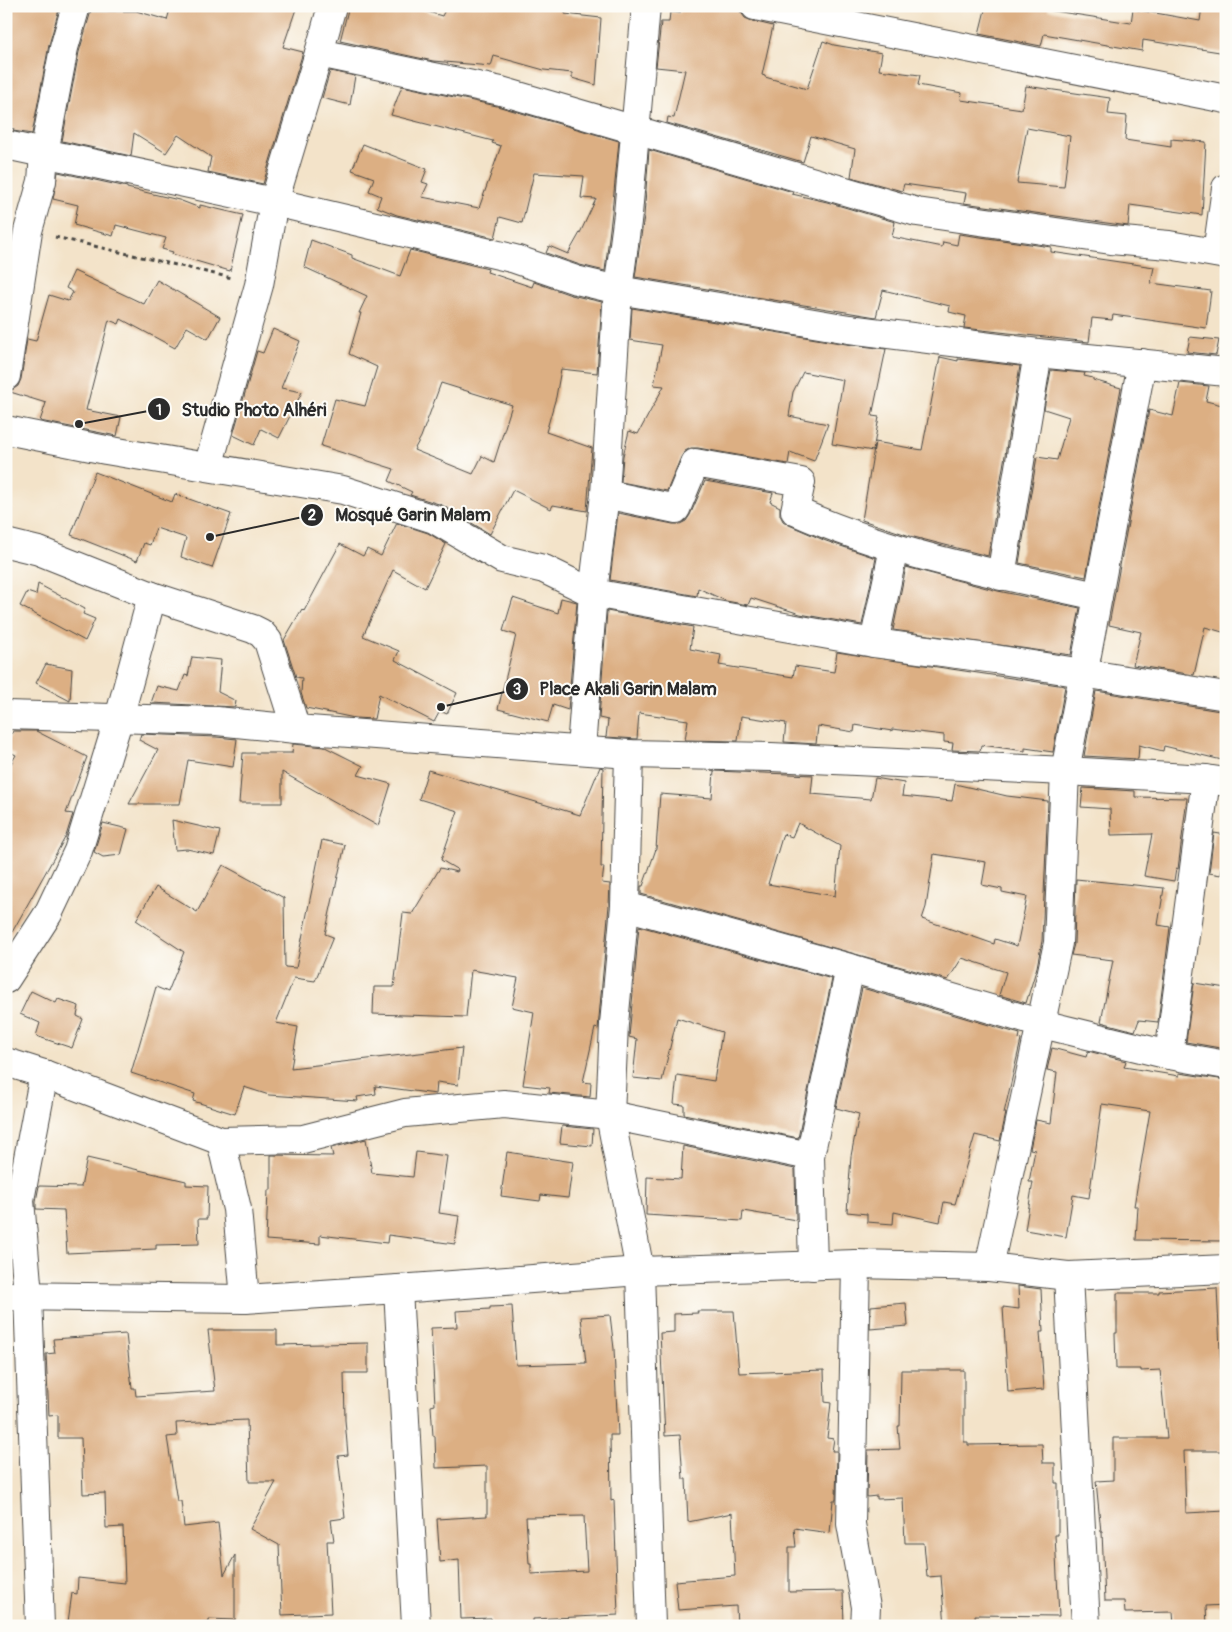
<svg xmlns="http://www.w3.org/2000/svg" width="1232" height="1632" viewBox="0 0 1232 1632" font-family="Pangolin,sans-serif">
	<rect width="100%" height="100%" fill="#fdfcf7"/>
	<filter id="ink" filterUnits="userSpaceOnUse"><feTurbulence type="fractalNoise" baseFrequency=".02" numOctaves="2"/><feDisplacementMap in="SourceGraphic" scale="10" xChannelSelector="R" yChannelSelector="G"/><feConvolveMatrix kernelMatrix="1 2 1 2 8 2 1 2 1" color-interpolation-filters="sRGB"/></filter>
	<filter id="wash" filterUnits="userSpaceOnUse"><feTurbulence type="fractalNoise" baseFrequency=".0096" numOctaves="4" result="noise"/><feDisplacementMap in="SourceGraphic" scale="20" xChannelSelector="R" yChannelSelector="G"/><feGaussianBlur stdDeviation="1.12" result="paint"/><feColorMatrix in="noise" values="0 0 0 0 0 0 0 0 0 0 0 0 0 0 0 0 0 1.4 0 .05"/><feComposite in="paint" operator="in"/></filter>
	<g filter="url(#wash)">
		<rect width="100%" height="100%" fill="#f3e3c9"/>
		<g id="blocks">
			<g fill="#dcaf83" fill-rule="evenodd">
				<path d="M6,6H60L49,45L32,134L13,131L14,129L6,127Z"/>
				<path d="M171,6H297L283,47L303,52L263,184L208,172L211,157L178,135L166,153L134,133L131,156L62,141L79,52L91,11H136L167,20Z"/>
				<path d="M349,6H408L442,16L447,6H566L565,14L601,18L596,85L572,78V73L544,70L494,56L491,66L433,61L340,41Z"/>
				<path d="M680,6H740V11L745,18L752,21L773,26L762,75L765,76V77L807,89L823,41L834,45L882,53L879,70L920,75L918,85L962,93L961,100L1022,109L1026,86L1110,98L1108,114L1127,116L1125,140L1171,147V139L1206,142L1202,215L1130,205L1128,226L964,203L966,193L904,184L902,191L851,177L855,149L811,136L803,162L667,123L668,117L674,118L685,70L656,67L661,22H669L670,12L680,13ZM1027,128L1070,136L1064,187L1017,183Z"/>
				<path d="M986,6H1049L1048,10L1131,23L1133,9L1200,21L1202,6H1226V53L1143,40L1142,51L1044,34L1041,46L979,34Z"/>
				<path d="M330,71L355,76L350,105L322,98Z"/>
				<path d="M402,86L497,106L619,141L612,212L605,271L580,265L546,253L549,246L568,254L581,231L596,199L581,198L584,176L534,173L522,223L500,217L495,238L397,215L377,207L381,196L369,191L374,178L352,170L363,144L427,169L422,182L428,184L422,197L479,208L501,146L492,143L493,141L391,115Z"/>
				<path d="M649,150L793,192L792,194L827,202L895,222L892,237L942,247L943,242L957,245L959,234L1051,247V252L1154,267L1151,283L1211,291L1206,328L1113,315L1112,320L1092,318L1089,342L964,328L966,316L949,312L950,306L883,290L876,317L635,277L644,216Z"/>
				<path d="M58,172L127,187V188L179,200L200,208V205L243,215L230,271L172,254L173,252L162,249L166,238L116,225L113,236L74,225L78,205L53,199Z"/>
				<path d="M311,240L352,255V258L400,276L410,250L488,269L487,272L532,287L534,282L571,295L602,302L597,373L561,369L556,397L546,432L592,448L587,511L553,505L551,509L513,490L490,534L442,505L410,495L412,492L389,481L394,469L321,446L335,399L365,406L377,367L349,354L361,313H359L367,296L304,267ZM441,383L512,405L494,462L482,456L473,474L414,450L421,437Z"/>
				<path d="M74,271L144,304L157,280L220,317L208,339L187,327L175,348L121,319L119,324L109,320L86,410L121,417L117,436L40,421L46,403L7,391L12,390L18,386L21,379L27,339L36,341L49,295L68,301L73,292L66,288Z"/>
				<path d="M632,308L846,344L886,349L872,416L879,417L873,451L832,444L843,380L803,372L793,392L789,416L828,424L814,461L790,452L788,464L698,448H691L685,451L681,457L667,491L621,482L623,456L629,431L638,434L664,386L654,385L662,345L630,340Z"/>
				<path d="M273,329L300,341L281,388L302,392L279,438L261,429L254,445L233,435L257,351L263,353Z"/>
				<path d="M1190,337L1219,340L1216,355L1187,352Z"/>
				<path d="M940,357L958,361V359L1020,366L988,556L910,536L862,520L875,442L922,450Z"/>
				<path d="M1051,370L1085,373L1084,376L1093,378V380L1121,388L1086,577L1019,563L1037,457L1057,460L1069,417L1044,409Z"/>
				<path d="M1180,383L1209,386L1206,401L1226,406V633L1205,627L1194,675L1133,665L1141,632L1109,625L1149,410L1173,416Z"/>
				<path d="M95,472L172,502L175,494L231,514L212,568L181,557L186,538L156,528L150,545L144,543L137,561L71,535Z"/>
				<path d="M705,481L773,493L770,502L780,507V515L783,521L789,525L826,541L876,558L862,625L800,614L751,598L748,605L726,601L698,588L697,596L610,580L618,513L673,524H680L686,521L690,515Z"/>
				<path d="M397,523L428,533L446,544L425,588L393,570L363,636L399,651L395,660L457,693L447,714L440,711L434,722L379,694L374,719L355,718L306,708L301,693L302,678L296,677L284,640L302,609L304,611L340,544L363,556L367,549L381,556Z"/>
				<path d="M906,567L998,591L1080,608L1071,655L893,630Z"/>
				<path d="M38,584L85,609L83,614L95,619L85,641L20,606L27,592L36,595Z"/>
				<path d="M513,598L558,613L561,598L577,602L568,710L553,705L548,722L498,709L516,635L503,631Z"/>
				<path d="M607,611L693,627L690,649L721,655L719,665L793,677L795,666L834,672L837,652L1065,686L1053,752L1025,748V751L981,745L980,751L952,750L953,743L944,742V735L892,729V731L855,725L854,732L818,726L816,744L784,742L786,723L741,716L738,741L685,740L688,720L639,713L637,739L606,737L608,720L599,718Z"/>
				<path d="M192,657L221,660L218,692L236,701L235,707L151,703L157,686L179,691L185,675L188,676Z"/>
				<path d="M46,664L72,669L70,701L36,683Z"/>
				<path d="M1096,691L1226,712V761L1164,746L1163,751L1139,745L1138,759L1084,756Z"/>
				<path d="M13,731H36L87,757L66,813L73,814L66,836L6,943V772L16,755L6,750V744Z"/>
				<path d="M141,734L216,737L237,739L233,767L188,760L180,804H129L158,750L139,740Z"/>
				<path d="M293,744L325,747L363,766L358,775L391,784L378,826L282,772V803H239L243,753H292Z"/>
				<path d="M600,767L603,768L601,867H604L602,883L610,884L609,905L598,1029L595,1028L583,1082L591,1083L590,1097L549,1093L550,1088L523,1085L534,1012L512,1007L518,978L471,970L466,1017L373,1014L374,987H394L403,913L412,914L440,868L457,872L458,870L441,860L458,811L419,799L428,770L580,815Z"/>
				<path d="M714,771L813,775L811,794L871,799L875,778L904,783L902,796L952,801L955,784L1007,796L1048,801L1042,941L1037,967L1026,1003L999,995L1006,972L962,958L948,980L641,894V886H643L656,849L660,794L712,798ZM798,823L840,846L835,896L768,884L783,834L792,837ZM934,854L986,862L982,885L1002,889V892L1027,897L1017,946L995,939L994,944L922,919L926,907Z"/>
				<path d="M1083,788L1135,791V797L1187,798L1178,869L1176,868L1174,881L1144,876L1152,834L1111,835L1110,809L1081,807Z"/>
				<path d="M172,820L220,831L214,855L187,849L175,850Z"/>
				<path d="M103,823L128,829L121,855L103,857L94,852Z"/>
				<path d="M1214,833L1226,835L1221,875L1209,873Z"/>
				<path d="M322,840L345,845L325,934L333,937L315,981L294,978L276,1023L298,1027L291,1068L462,1048L458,1085L437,1082L436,1094L375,1086L376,1094L357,1097L358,1101L269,1095L244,1087L235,1114L193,1101L195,1094L131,1073L156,987L168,992L184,952L136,920L156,887L197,912L223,865L284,898L285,967L296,968Z"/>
				<path d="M1076,879L1164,888L1158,925L1170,927L1158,1022L1139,1020L1135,1031L1101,1022L1113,960L1071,955L1074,944Z"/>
				<path d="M639,926L832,979L798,1138L684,1114V1105L674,1104L677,1075L714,1081L722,1032L677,1018L662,1081L633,1078L637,1039L629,1037Z"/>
				<path d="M1194,983L1226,988V1049L1186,1042Z"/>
				<path d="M862,988L1020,1034L1019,1039L1021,1040L1004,1113H1006L1000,1141L975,1135L955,1204L944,1202L940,1222L894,1212L893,1224L867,1222V1214L847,1212L851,1156L859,1114L836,1108Z"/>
				<path d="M31,991L56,1003L58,999L79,1006L77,1016L83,1019L72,1048L36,1036L40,1023L20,1014Z"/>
				<path d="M1052,1048L1086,1057L1088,1051L1126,1061L1124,1067L1179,1076V1073L1226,1080V1199L1224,1241L1136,1240L1138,1206H1134L1150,1111L1102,1104L1089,1198L1073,1195L1066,1237L1025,1230L1033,1182H1029L1035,1150L1030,1149L1036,1120L1051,1123L1057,1072L1047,1070Z"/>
				<path d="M562,1126L593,1129L592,1146L560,1143Z"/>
				<path d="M366,1139L372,1173L413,1177L416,1152L447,1156L439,1213L459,1216L455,1244L388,1235L387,1243L320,1235V1244L266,1240L268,1190H271V1155L333,1156L331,1148Z"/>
				<path d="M683,1146L795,1169L796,1220L743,1211L742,1221L646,1215L647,1177L681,1179Z"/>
				<path d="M507,1152L573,1162L568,1198L541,1195L540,1201L501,1196Z"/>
				<path d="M87,1158L186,1181V1185L208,1186L207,1219H198L199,1244L156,1245V1249L67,1253L64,1210L36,1209V1201L39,1186L81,1187Z"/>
				<path d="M1018,1286L1041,1289L1043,1332H1040L1044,1389L1008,1392L1003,1307L1019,1309Z"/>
				<path d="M1217,1288L1221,1369H1223L1226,1398V1451H1184L1186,1513L1226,1511V1605L1206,1606L1207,1626H1174L1173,1612L1125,1613L1124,1601H1105L1102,1532H1101L1096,1481L1113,1480V1438H1167L1160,1370L1141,1371V1369H1116L1115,1333H1117V1293H1159V1291Z"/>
				<path d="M906,1303L908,1326L870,1329L871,1306Z"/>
				<path d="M512,1306L516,1365L586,1363L581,1317L610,1315L614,1349L618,1435H610L611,1501L614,1500L618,1615L533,1619V1626H492L491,1618L461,1619L459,1560L440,1562L437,1519L487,1516V1466L436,1468L435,1436H433L431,1406L435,1405L431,1328L457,1327L456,1311L490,1309V1307ZM584,1516L587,1571L531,1574V1564H529L526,1517Z"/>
				<path d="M697,1311H734L739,1373L824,1370L825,1402L831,1403L827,1438L834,1439L832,1451H837L836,1500H833L830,1533L794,1528L796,1547H789V1592L843,1591L844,1626H737L736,1606L678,1610L675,1581L735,1576L732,1513L688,1522L686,1479H683L680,1435L665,1436L660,1333L674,1332V1314L698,1313Z"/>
				<path d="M208,1330H277V1345L368,1343V1373H344L345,1420L348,1455L338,1456L345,1518L331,1520L334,1541H327L331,1613L282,1615L279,1545L250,1529L276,1482H249L247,1420L176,1423L177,1436L167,1437L177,1501H181L184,1527L218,1523L224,1575L235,1555V1620L209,1619V1622L136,1626L68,1622L72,1593L77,1594L78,1578L125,1583L123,1527L106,1528L105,1493L83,1494L81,1438H58V1415L49,1416L46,1354L55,1353L53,1339L126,1334L132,1388H135L136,1396L215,1391Z"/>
				<path d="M901,1370H964V1442H968V1445L1042,1444L1043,1463H1055V1483H1058V1535H1055L1059,1616L975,1615L976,1626H945L941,1576L927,1577L924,1543H905L903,1498L877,1499V1496L867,1497L868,1450L900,1449L898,1426H900Z"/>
			</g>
		</g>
	</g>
	<g filter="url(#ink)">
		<use href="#blocks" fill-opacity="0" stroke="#494743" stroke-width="1"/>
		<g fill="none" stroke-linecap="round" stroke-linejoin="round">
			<defs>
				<g id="minor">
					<path d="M755,6L1226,99"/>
					<path d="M319,53L501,91L917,212L1111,240L1169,245L1226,255"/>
					<path d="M6,145L274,202L515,259L576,280L618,290L849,329L1038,353L1226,372"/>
					<path d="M1217,253L1226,188"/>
					<path d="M6,376L28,231L42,181L44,153L64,48L76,6"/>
					<path d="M6,430L106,450L343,490L434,519L502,559L544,569L593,593L874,643L995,659L1226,696"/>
					<path d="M208,467L259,285L274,202L319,53L332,6"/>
					<path d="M605,494L676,509L695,463L801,482L795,511C891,554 995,574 1098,596"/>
					<path d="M6,543L39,551L152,596L253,629L261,633L268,641L296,729L629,754L771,757L1065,771L1206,779L1226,782"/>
					<path d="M1001,576L1038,353"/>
					<path d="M874,643L894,548"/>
					<path d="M6,715L217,721L296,729"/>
					<path d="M581,749L593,593L605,494L618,290L628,214L646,6"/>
					<path d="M629,754L625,906L614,1024L610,1115L640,1271L651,1626"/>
					<path d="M625,906L850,968L1042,1024L1169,1055L1226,1065"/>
					<path d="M6,979L48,914L78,851L119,718L152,596"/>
					<path d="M1169,1055L1206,779"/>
					<path d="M6,1062L44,1074L221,1141L237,1209L245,1299"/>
					<path d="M221,1141L303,1139L405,1113L504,1104L610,1115L810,1156"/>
					<path d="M856,1264L851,1524L866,1607L865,1626"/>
					<path d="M813,1266L810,1156L850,968"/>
					<path d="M989,1267L1058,943L1065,771L1142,363"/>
					<path d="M1068,1276L1086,1626"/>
					<path d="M398,1289L416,1626"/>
					<path d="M6,1296L245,1299L398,1289L640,1271L856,1264L989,1267L1068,1276L1226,1269"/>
					<path d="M40,1626L28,1295L20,1200L44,1074"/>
				</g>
			</defs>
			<use href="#minor" stroke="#494743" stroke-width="30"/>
			<path stroke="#494743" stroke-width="3" stroke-dasharray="4 4" stroke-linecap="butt" d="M55,237L232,278"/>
			<use href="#minor" stroke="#fff" stroke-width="28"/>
		</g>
	</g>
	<path fill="none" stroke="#2b2b2b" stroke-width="2" d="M79 424L159 409M210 537L312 515M441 707L517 689"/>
	<g fill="#2b2b2b" stroke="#fdfcf7" stroke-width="2">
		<circle cx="79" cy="424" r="5"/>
		<circle cx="210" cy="537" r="5"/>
		<circle cx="441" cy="707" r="5"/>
		<circle cx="159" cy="409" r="12"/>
		<circle cx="312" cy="515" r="12"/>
		<circle cx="517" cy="689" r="12"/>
	</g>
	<g font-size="15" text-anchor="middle" font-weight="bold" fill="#fff">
		<text x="159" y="415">1</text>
		<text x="312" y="520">2</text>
		<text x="517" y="694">3</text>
	</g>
	<g font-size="18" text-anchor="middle" font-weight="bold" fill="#2b2b2b" stroke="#fdfcf7" stroke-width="4" stroke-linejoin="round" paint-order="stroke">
		<text x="254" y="416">Studio Photo Alhéri</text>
		<text x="413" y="521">Mosqué Garin Malam</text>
		<text x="628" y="695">Place Akali Garin Malam</text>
	</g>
	<rect width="1232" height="1632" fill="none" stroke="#fdfcf7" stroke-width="25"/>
</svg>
